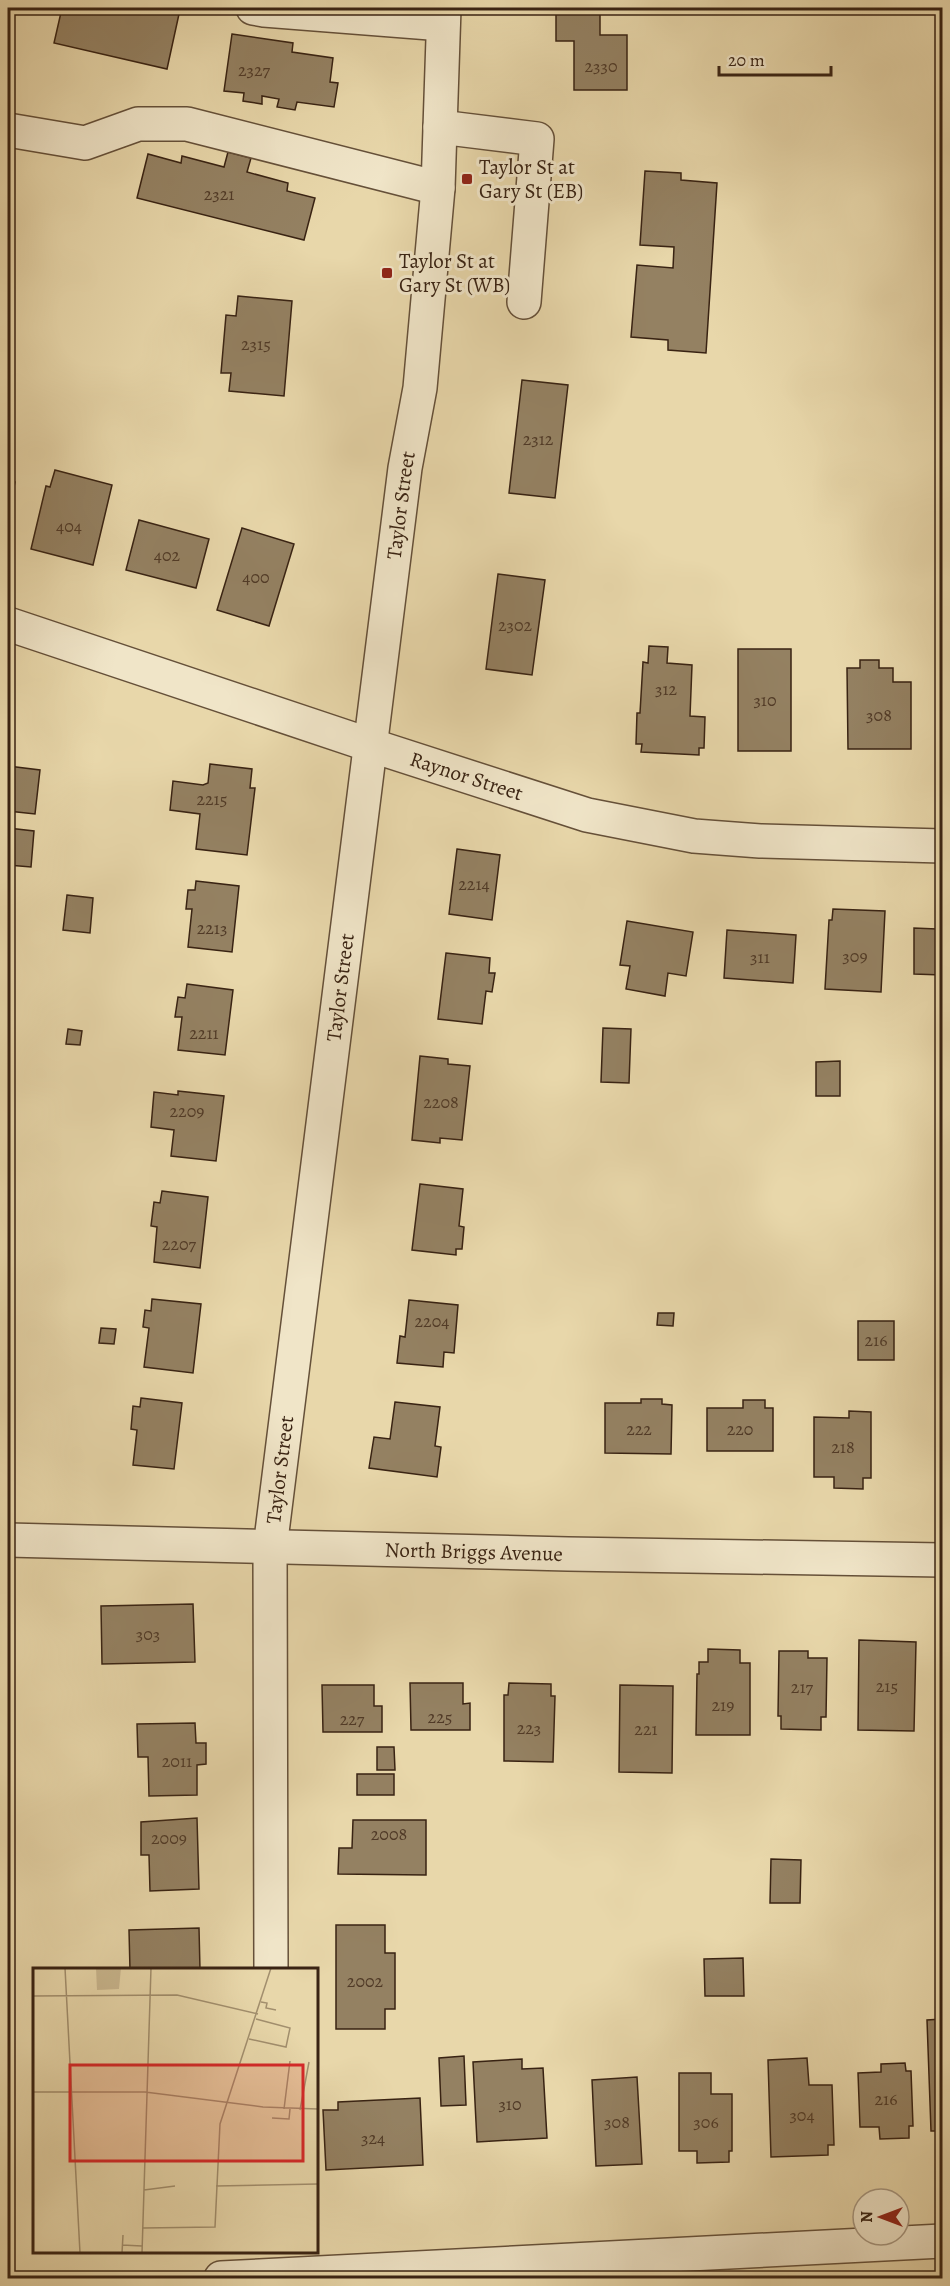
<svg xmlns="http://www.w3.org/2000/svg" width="950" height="2286" viewBox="0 0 950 2286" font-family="Alegreya,serif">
	<rect width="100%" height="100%" fill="#e8d7aa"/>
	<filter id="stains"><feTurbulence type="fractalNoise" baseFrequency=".00333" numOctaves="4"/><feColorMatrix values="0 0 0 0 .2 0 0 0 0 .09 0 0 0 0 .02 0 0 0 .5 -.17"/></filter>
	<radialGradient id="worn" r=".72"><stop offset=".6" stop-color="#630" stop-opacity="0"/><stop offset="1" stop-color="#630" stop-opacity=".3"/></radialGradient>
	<g fill="#948162" stroke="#392313" stroke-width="1.5">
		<path d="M62,8H153L179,14L167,69L54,43Z"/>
		<path d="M556,8H600V35H627V90H574V41H556Z"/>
		<path d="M232,34L293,43L292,52L333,58L330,82L338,83L334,107L297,102L295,110L277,107L279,99L262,96V104L243,101L244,93L224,91Z"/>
		<path d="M228,152L251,158L247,172L288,183L287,191L315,198L304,240L137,198L148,154L181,163L182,156L224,167Z"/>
		<path d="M645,171L681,173V180L717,183L706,353L668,350V340L631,337L637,265L673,268L674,247L640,245Z"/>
		<path d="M238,296L292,301L284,396L229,391L231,373H221L226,315L236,316Z"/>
		<path d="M522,380L568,385L555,498L509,493Z"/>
		<path d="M55,470L112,485L93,565L31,549L46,486L50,487Z"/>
		<path d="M8,480L15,482L8,513Z"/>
		<path d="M139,520L209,539L196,588L126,570Z"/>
		<path d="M242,528L294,544L269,626L217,610Z"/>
		<path d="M498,574L545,580L532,675L486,669Z"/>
		<path d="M649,646L668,647L667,663L692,665L690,716L705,717L704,748H699V755L641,752L642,744H636L637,713H640L643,662L648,663Z"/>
		<rect x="738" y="649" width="53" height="102"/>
		<path d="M860,660H879V668H893V682H911V749H848L847,668H860Z"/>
		<path d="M210,764L252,769L250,788H255L247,855L196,849L200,814L170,810L173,781L203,785L208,783Z"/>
		<path d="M8,766L40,770L35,814L8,811Z"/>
		<path d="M8,828L34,831L31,867L8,865Z"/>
		<path d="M457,849L500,855L492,920L449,914Z"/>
		<path d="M196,881L239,886L232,952L188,947L192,909H186L188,890H195Z"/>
		<path d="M67,895L93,898L90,933L63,930Z"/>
		<path d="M833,909L885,911L881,992L825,989L829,920H832Z"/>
		<path d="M937,917H942V975L914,974V928L937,929Z"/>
		<path d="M627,921L693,932L686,976L668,973L665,996L626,989L630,966L620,965Z"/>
		<path d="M727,930L796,935L793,983L724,978Z"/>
		<path d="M446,953L490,958L489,973H495L492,992L486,991L482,1024L438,1019Z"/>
		<path d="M187,984L233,990L225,1055L178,1050L182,1017H175L178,997L185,998Z"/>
		<path d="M603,1028L631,1029L629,1083L601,1082Z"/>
		<path d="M68,1029L82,1031L80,1045L66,1044Z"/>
		<path d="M420,1056L448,1059V1064L470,1066L462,1140L440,1138V1143L412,1140Z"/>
		<path d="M840,1061V1096H816V1062Z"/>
		<path d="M178,1091L224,1096L216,1161L171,1156L174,1130L151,1127L154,1092L178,1095Z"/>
		<path d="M420,1184L463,1189L459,1226L464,1227L462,1249H456V1255L412,1250Z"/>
		<path d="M162,1191L208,1197L200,1268L154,1262L157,1227L151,1226L154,1202L160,1203Z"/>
		<path d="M152,1299L201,1304L193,1373L144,1367L149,1328L143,1327L145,1310L151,1311Z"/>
		<path d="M409,1300L458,1305L454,1353L444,1352L443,1367L397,1363L400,1336L405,1337Z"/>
		<path d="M658,1313H674L673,1326L657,1325Z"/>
		<rect x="858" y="1321" width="36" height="39"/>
		<path d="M101,1328L116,1329L114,1344L99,1343Z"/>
		<path d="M141,1398L182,1403L174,1469L133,1465L137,1430L131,1429L133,1406L140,1407Z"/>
		<path d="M641,1399H662V1404L672,1405L671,1454L605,1453V1403H641Z"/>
		<path d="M743,1400H765V1408H773V1451H707V1408H743Z"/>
		<path d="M395,1402L440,1407L435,1446L441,1447L437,1477L369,1468L374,1437L390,1439Z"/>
		<path d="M849,1411L871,1412V1478H863V1489L834,1488V1477H814V1417L849,1418Z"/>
		<path d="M193,1604L195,1662L102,1664L101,1606Z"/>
		<path d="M859,1640L916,1642L914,1731L858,1730Z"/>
		<path d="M708,1649L740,1650V1663H750V1735H696L697,1674H699V1662H708Z"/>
		<path d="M779,1651H808V1658H827L826,1717H821V1730L781,1729V1716H778Z"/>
		<path d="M410,1683H463V1704L470,1703V1730H411Z"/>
		<path d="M509,1683L551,1684V1696H555L553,1762L504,1761V1695H508Z"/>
		<path d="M322,1685H374V1706H382V1732H323Z"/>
		<path d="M620,1685L673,1686L672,1773L619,1772Z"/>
		<path d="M195,1723L196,1743H206V1764L197,1765V1795L149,1796L148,1757H138L137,1724Z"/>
		<path d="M377,1747H394L395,1770H377Z"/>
		<rect x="357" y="1774" width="37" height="21"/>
		<path d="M197,1818L199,1889L150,1891L149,1855H141V1822Z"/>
		<path d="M353,1820H426V1875L338,1874L339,1848H352Z"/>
		<path d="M771,1859L801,1860L800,1903H770Z"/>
		<path d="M336,1925H385V1953H395V2009H385V2029H336Z"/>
		<path d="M199,1928L200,1970H130L129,1930Z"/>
		<path d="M743,1958L744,1996H705L704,1959Z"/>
		<path d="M942,2019V2131H931L927,2020Z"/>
		<path d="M464,2056L466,2105L441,2106L439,2058Z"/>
		<path d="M807,2058L809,2085H832L834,2145H828V2155L771,2157L768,2060Z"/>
		<path d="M522,2059V2069L543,2068L547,2138L477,2142L473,2062Z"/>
		<path d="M905,2063L906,2071H911L913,2126H909V2138L880,2139L879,2127H860L858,2073L881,2072V2064Z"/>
		<path d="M679,2073H711V2094H732V2151H729V2162L697,2163V2151H679Z"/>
		<path d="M637,2077L642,2164L596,2166L592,2080Z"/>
		<path d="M420,2098L423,2165L326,2170L323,2110H338V2102Z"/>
	</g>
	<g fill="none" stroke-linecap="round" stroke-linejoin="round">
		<defs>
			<g id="minor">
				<path d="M253,8L264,10L443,24"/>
				<path d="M440,127L537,139L524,302"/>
				<path d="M8,130L85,143L138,124H187L438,188"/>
				<path id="s1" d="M8,624L370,745L587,815L694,836L760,841L942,846"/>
				<path id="s2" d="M8,1540L568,1554L942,1560"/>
				<path id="s3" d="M271,1970L270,1548L405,468L420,388L438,188L444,8"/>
				<path d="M221,2278L942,2241"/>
			</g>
		</defs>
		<use href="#minor" stroke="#655039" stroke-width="36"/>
		<use href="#minor" stroke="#f0e5c8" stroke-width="33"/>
	</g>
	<g fill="#8f2418" stroke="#f0e5c8" stroke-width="2">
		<rect x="461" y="173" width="12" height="12" rx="3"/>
		<rect x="381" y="267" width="12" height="12" rx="3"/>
	</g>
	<g text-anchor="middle" stroke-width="6" stroke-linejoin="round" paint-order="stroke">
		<g font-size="18" fill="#503a27">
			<text x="601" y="72">2330</text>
			<text x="254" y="76">2327</text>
			<text x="219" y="200">2321</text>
			<text x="256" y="350">2315</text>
			<text x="538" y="445">2312</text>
			<text x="69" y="532">404</text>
			<text x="167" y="561">402</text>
			<text x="256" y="583">400</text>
			<text x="515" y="631">2302</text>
			<text x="666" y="695">312</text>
			<text x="765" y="706">310</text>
			<text x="879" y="721">308</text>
			<text x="212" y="805">2215</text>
			<text x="474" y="890">2214</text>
			<text x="212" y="934">2213</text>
			<text x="855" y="962">309</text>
			<text x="760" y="963">311</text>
			<text x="204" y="1039">2211</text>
			<text x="441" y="1108">2208</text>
			<text x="187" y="1117">2209</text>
			<text x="179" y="1250">2207</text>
			<text x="432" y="1327">2204</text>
			<text x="876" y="1346">216</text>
			<text x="639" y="1435">222</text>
			<text x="740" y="1435">220</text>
			<text x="843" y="1453">218</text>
			<text x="148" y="1640">303</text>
			<text x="887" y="1692">215</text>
			<text x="802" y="1693">217</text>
			<text x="723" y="1711">219</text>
			<text x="440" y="1723">225</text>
			<text x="352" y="1725">227</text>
			<text x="529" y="1734">223</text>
			<text x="646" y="1735">221</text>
			<text x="177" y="1767">2011</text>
			<text x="389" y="1840">2008</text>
			<text x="169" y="1844">2009</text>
			<text x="365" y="1987">2002</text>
			<text x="886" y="2105">216</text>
			<text x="510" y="2110">310</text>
			<text x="802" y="2121">304</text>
			<text x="617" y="2128">308</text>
			<text x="706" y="2128">306</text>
			<text x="373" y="2144">324</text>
		</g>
		<g font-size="21" fill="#392313" stroke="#f0e5c8" text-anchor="start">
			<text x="479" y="174">Taylor St at<tspan x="479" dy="24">Gary St (EB)</tspan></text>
			<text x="399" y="268">Taylor St at<tspan x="399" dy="24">Gary St (WB)</tspan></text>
		</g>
		<g font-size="21" fill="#392313" stroke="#f0e5c8">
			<text dy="7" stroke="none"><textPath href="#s3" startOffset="1473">Taylor Street</textPath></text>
			<text dy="7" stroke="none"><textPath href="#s1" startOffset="483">Raynor Street</textPath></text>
			<text dy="7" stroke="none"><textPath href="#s3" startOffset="987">Taylor Street</textPath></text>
			<text dy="7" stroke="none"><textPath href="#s3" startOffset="501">Taylor Street</textPath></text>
			<text dy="7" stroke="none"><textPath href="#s2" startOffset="466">North Briggs Avenue</textPath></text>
		</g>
	</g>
	<g transform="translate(33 1968)">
		<rect width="285" height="285" fill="#e8d7aa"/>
		<path d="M63,0H88L86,21L64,22Z" fill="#cab890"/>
		<path fill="none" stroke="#a28f6e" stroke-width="1.5" d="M32,0L47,285M0,28L144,27L225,46M228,34L234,35L233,40L243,42M216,71L253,79L257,60L223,51M0,124H112L230,139L285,141M251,141L257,93M267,142L276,94M239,150L256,151L257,141M183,218L285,216M111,222L142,218M110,260L182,259L187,156L238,0M89,277L109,278M89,285L90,267M109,285L118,0"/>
		<path fill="#d62828" fill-opacity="0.15" stroke="#d62828" stroke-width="3" d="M37,97H270V193H37Z"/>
		<rect width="285" height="285" fill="none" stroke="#392313" stroke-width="3"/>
	</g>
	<rect width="950" height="2286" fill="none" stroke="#e8d7aa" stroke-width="30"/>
	<rect x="9" y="9" width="932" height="2268" fill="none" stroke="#392313" stroke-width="3"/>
	<rect x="15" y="15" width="920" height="2256" fill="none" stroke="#392313" stroke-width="1.5"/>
	<g transform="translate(881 2217) rotate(270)"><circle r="28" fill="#f0e5c8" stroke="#a79780" stroke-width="1.5"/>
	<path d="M0-4.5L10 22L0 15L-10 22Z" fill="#8f2418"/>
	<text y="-9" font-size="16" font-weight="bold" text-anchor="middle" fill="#392313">N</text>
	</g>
	<path d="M719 66v9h112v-9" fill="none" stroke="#392313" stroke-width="3"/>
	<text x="728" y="66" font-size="18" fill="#392313" stroke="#f0e5c8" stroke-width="4.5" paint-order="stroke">20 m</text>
	<rect width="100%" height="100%" filter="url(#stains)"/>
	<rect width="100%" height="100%" fill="url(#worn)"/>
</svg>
